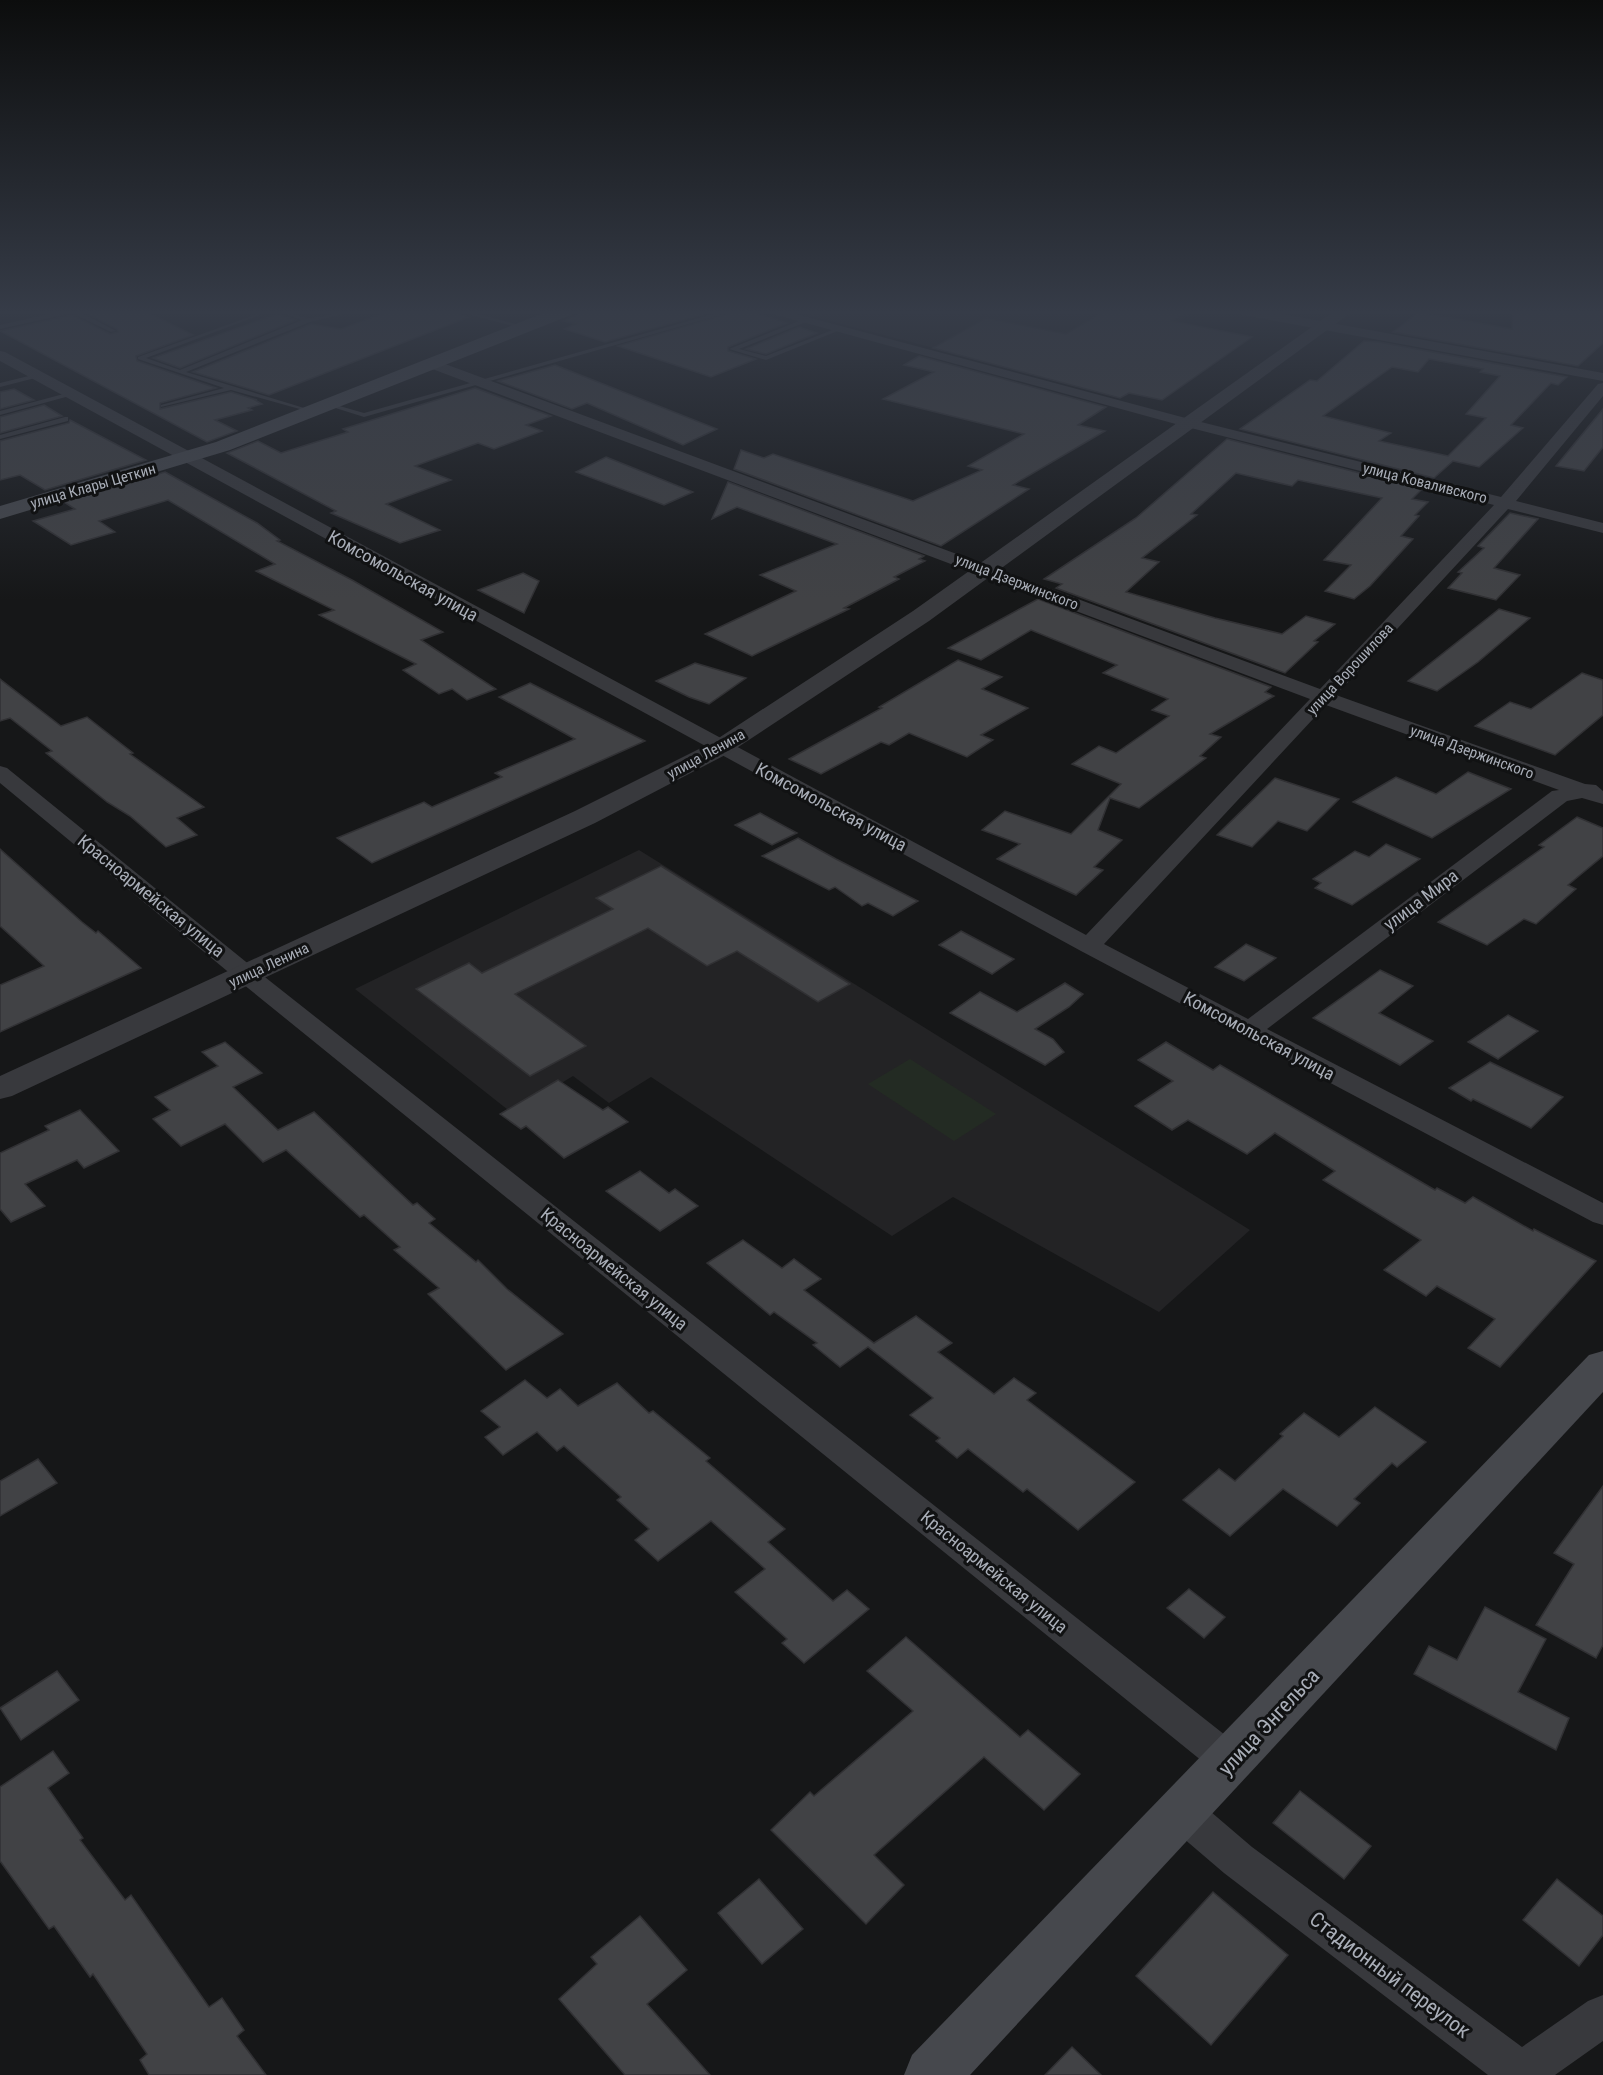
<svg xmlns="http://www.w3.org/2000/svg" width="1603" height="2075" viewBox="0 0 1603 2075" font-family="'Roboto Condensed',sans-serif">
	<rect width="100%" height="100%" fill="#161718"/>
	<g fill="#232325">
		<path d="M784,309H1193L1198,310L1075,385Z"/>
		<path d="M639,850L1250,1230L1159,1312L953,1197L892,1236L651,1077L609,1103L573,1076L512,1113L355,989Z"/>
	</g>
	<path fill="#232b23" d="M910,1059L996,1114L954,1141L868,1084Z"/>
	<g fill="#414245" stroke="#313134" stroke-width="1.5" fill-rule="evenodd">
		<path d="M95,309H141L193,335L136,356L137,361L216,388L160,403V409L231,392L257,400H255L262,404L248,408L252,410L215,420L237,431L207,442L0,331L72,315L110,334L118,332L117,329L84,312Z"/>
		<path d="M395,309H446L469,317L269,395L193,372L311,324L341,329Z"/>
		<path d="M580,309H722L605,342L564,329L576,324L563,321L577,315Z"/>
		<path d="M744,309L787,323L728,347V351L756,359L711,377L618,346Z"/>
		<path d="M1108,309H1191L1172,321L1252,337L1162,400L1129,393L1120,398L933,348L986,318L1066,334Z"/>
		<path d="M1513,309H1603V343L1578,366L1393,332L1419,312L1512,329Z"/>
		<path d="M277,314L296,320L180,368L153,358Z"/>
		<path d="M799,327L817,333L766,354L746,349Z"/>
		<path d="M1364,341L1379,342L1567,377L1558,385L1551,383L1511,425L1523,428L1479,467L1453,461L1434,478L1240,429L1310,380L1317,381ZM1429,359L1483,369L1480,372L1500,376L1466,414L1486,418L1448,456L1379,441L1391,433L1323,416L1392,367L1418,372Z"/>
		<path d="M919,356L1106,407L1078,425L1105,431L1013,485L1029,489L941,546L734,469L741,450L764,458L773,454L913,501L982,470L968,466L1024,434L883,399L934,372L904,365Z"/>
		<path d="M555,365L717,429L683,445L587,403L572,409L498,381Z"/>
		<path d="M475,388L551,416L526,425L542,431L494,449L478,443L415,466L451,480L386,504L440,530L400,543L331,513L336,511L227,453L258,441L281,453L348,432L343,429Z"/>
		<path d="M14,389L34,400L0,409V392Z"/>
		<path d="M44,405L62,416L0,433V417Z"/>
		<path d="M1603,409V447L1584,471L1556,466Z"/>
		<path d="M70,420L146,460L45,490L20,475L0,480V441L69,423Z"/>
		<path d="M1227,439L1422,489L1412,499L1428,502L1415,515L1419,516L1401,536L1413,539L1370,586L1354,599L1325,591L1351,565L1324,560L1382,498L1298,480L1292,486L1236,473L1191,514L1197,515L1142,558L1159,562L1126,592L1215,618L1282,634L1306,616L1335,624L1314,641L1318,642L1285,673L1056,588L1062,584L1044,579L1136,518Z"/>
		<path d="M606,457L631,467L693,492L664,505L576,472Z"/>
		<path d="M165,472L257,523L280,540L277,541L352,580L443,632L421,640L496,689L467,700L452,689L439,694L403,670L416,664L319,615L334,610L256,571L275,564L168,500L99,521L115,532L71,545L33,521L75,509L64,502Z"/>
		<path d="M728,482L924,556L919,559L925,561L894,577L899,579L844,608L849,609L752,656L705,634L796,591L760,575L837,544L737,507L712,519Z"/>
		<path d="M1510,513L1538,519L1494,568L1520,575L1496,600L1448,588L1462,573L1458,572L1484,548L1478,546Z"/>
		<path d="M523,573L539,581L524,613L478,590Z"/>
		<path d="M1038,599L1271,687L1265,692L1274,696L1210,734L1221,737L1200,756L1206,758L1139,808L1110,798L1098,830L1122,840L1094,867L1103,870L1076,895L997,859L1020,844L982,830L1005,811L1071,834L1121,784L1072,764L1099,746L1116,753L1169,716L1152,710L1168,699L1103,673L1117,665L1031,630L981,660L948,648Z"/>
		<path d="M1499,609L1530,618L1478,662L1437,691L1408,681Z"/>
		<path d="M958,660L1002,677L982,689L1028,708L981,735L993,740L967,757L909,733L889,745L881,742L821,774L789,759L882,708L879,707Z"/>
		<path d="M695,663L746,678L709,704L689,697L656,681Z"/>
		<path d="M1582,673L1603,680V715L1555,755L1475,726L1510,702L1531,709Z"/>
		<path d="M0,679L61,726L87,717L133,753L130,754L204,807L177,818L197,835L166,847L130,816L107,802L46,753L52,751L10,718L0,721Z"/>
		<path d="M530,683L645,741L372,863L337,838L424,802L432,807L502,777L495,773L575,739L499,697Z"/>
		<path d="M1468,772L1511,789L1432,838L1353,802L1396,777L1436,794Z"/>
		<path d="M1275,778L1339,799L1307,831L1278,821L1252,847L1217,835Z"/>
		<path d="M760,813L797,833L772,845L735,825Z"/>
		<path d="M1577,817L1603,828V856L1568,885L1576,889L1536,924L1524,919L1487,945L1438,922L1544,847L1539,845Z"/>
		<path d="M798,838L836,859L918,901L893,916L868,903L862,906L835,887L829,890L762,856Z"/>
		<path d="M1386,844L1420,859L1352,905L1315,888L1321,883L1313,879L1355,851L1369,857Z"/>
		<path d="M0,849L82,922L96,933L98,931L141,968L0,1032V985L44,966L0,926Z"/>
		<path d="M661,866L850,984L818,1002L737,951L707,966L648,928L515,994L586,1046L530,1076L416,989L469,963L482,973L613,909L596,898Z"/>
		<path d="M961,931L1014,959L992,974L939,945Z"/>
		<path d="M1246,944L1276,958L1244,981L1215,967Z"/>
		<path d="M1380,970L1413,986L1379,1013L1433,1041L1400,1065L1313,1018Z"/>
		<path d="M1065,983L1083,994L1069,1007L1035,1029L1053,1039L1064,1052L1045,1065L950,1013L980,992L1017,1012Z"/>
		<path d="M1508,1015L1538,1031L1498,1059L1468,1042Z"/>
		<path d="M225,1042L262,1073L233,1087L278,1130L314,1112L413,1205L417,1203L435,1219L429,1223L476,1262L478,1260L507,1289L563,1334L506,1370L428,1294L439,1288L394,1250L400,1247L364,1215L360,1217L286,1150L263,1162L225,1124L181,1146L153,1119L170,1110L155,1097L218,1066L202,1052Z"/>
		<path d="M1166,1042L1213,1070L1220,1065L1435,1190L1437,1188L1465,1203L1473,1197L1533,1231L1534,1229L1596,1261L1500,1367L1468,1348L1495,1319L1437,1286L1426,1296L1384,1270L1421,1240L1323,1180L1335,1171L1275,1133L1247,1154L1188,1120L1172,1130L1135,1106L1173,1081L1138,1060Z"/>
		<path d="M1490,1062L1563,1097L1531,1128L1473,1099L1471,1101L1449,1088Z"/>
		<path d="M558,1080L603,1110L608,1107L628,1122L564,1158L526,1126L521,1129L500,1114Z"/>
		<path d="M80,1110L119,1151L84,1168L77,1160L25,1184L45,1206L11,1222L0,1209V1153L49,1130L45,1126Z"/>
		<path d="M640,1171L669,1193L675,1189L698,1206L660,1231L606,1191Z"/>
		<path d="M743,1240L782,1268L794,1259L821,1279L804,1290L874,1343L916,1316L952,1343L938,1352L994,1394L1014,1378L1036,1393L1027,1400L1135,1482L1078,1530L1027,1489L1023,1492L968,1449L957,1458L936,1441L940,1438L910,1415L933,1398L868,1347L840,1367L813,1345L817,1343L774,1312L770,1315L707,1263Z"/>
		<path d="M525,1380L547,1398L560,1389L578,1406L617,1383L649,1413L653,1411L710,1458L706,1461L785,1529L768,1542L833,1601L847,1590L869,1609L804,1663L782,1643L787,1639L735,1592L765,1569L711,1521L658,1561L635,1540L649,1529L617,1500L621,1497L564,1446L557,1451L537,1432L503,1455L485,1437L500,1427L481,1411Z"/>
		<path d="M1375,1407L1426,1442L1397,1467L1392,1463L1354,1499L1360,1503L1337,1526L1283,1489L1230,1536L1183,1500L1219,1469L1235,1481L1283,1436L1280,1434L1304,1413L1339,1437Z"/>
		<path d="M38,1459L57,1483L0,1516V1481Z"/>
		<path d="M1603,1486V1645L1596,1658L1536,1625L1574,1564L1554,1553Z"/>
		<path d="M1189,1589L1225,1617L1204,1638L1167,1608Z"/>
		<path d="M1485,1607L1546,1639L1518,1692L1569,1718L1556,1750L1414,1674L1429,1646L1457,1660Z"/>
		<path d="M906,1637L1020,1737L1028,1730L1080,1774L1044,1810L984,1757L874,1855L904,1885L866,1924L771,1830L810,1792L814,1796L913,1711L867,1671Z"/>
		<path d="M57,1671L79,1700L21,1740L0,1708Z"/>
		<path d="M53,1751L69,1773L48,1788L83,1838L80,1840L125,1900L131,1895L209,2007L222,1998L244,2030L237,2036L266,2075H149L140,2060L147,2054L93,1974L90,1977L54,1926L49,1929L0,1861V1787Z"/>
		<path d="M1300,1791L1371,1846L1344,1879L1273,1823Z"/>
		<path d="M759,1879L803,1929L762,1964L718,1913Z"/>
		<path d="M1557,1879L1603,1916V1935L1579,1966L1523,1920Z"/>
		<path d="M1213,1892L1288,1955L1211,2045L1136,1976Z"/>
		<path d="M640,1916L687,1970L647,2004L710,2075H625L559,1999L597,1964L591,1957Z"/>
		<path d="M1072,2047L1101,2075H1045Z"/>
	</g>
	<g fill="none" stroke-linecap="round" stroke-linejoin="round">
		<g fill="#38393d" fill-rule="evenodd">
			<path d="M71,309H83L78,311L116,331L111,332L72,313L0,329V325Z"/>
			<path d="M168,309H176L182,313L177,314Z"/>
			<path d="M206,309H216L206,313L203,311Z"/>
			<path d="M273,309C286,309 298,318 310,318C328,317 345,309 363,309L310,322L186,372L314,411V413L231,390L161,407V405L224,388L138,359V357L260,313V315L146,358L180,370L302,320Z"/>
			<path d="M448,309H459L527,327L524,329Z"/>
			<path d="M731,309H741L364,417L326,405L329,403L364,413Z"/>
			<path d="M804,319L807,321L806,322L739,349L766,356L835,329L840,330L766,360L729,349Z"/>
			<path d="M37,374L40,376L39,377L0,387V383Z"/>
			<path d="M71,392L74,394L73,395L0,415V411Z"/>
			<path d="M65,417H68V421L0,439V435Z"/>
		</g>
		<g fill="#38393d" fill-rule="evenodd">
			<path d="M755,309H777L1193,420L1501,497L1598,384L1603,383V396L1516,501L1603,523V533L1508,509L1336,695L1585,784L1596,785L1603,791V804L1582,798L1567,801L1267,1029L1603,1203V1225L1593,1222L1081,951L0,361V351L5,352L1086,935L1310,699L427,367V361H437L1320,689L1494,505L1183,426ZM1326,705L1559,790L1552,791L1248,1019L1104,944Z"/>
			<path d="M1226,309H1255L1603,373V381L1232,313Z"/>
			<path d="M0,766L7,768L256,970L1244,1750L1250,1762L1244,1774L1231,1779L1218,1774L238,980L0,783Z"/>
			<path d="M1183,1795L1197,1800L1252,1847L1522,2047L1588,2001L1603,1995V2041L1555,2075H1488L1224,1873L1169,1826L1164,1813L1169,1800Z"/>
		</g>
		<path fill="#38393d" fill-rule="evenodd" d="M1337,309H1356L929,621L729,753L595,823L12,1096L0,1099V1076L575,811L711,743L913,611Z"/>
		<g fill="#46484d" fill-rule="evenodd">
			<path d="M554,309H578L576,313L230,450L0,519V506L216,442Z"/>
			<path d="M1603,1351V1392L970,2075H904L912,2055L1589,1355Z"/>
		</g>
	</g>
	<linearGradient id="sky" x2="0" y2="1"><stop stop-color="#0c0d0d"/><stop offset="0.52" stop-color="#363c48"/><stop offset="1" stop-color="#363c48" stop-opacity="0"/></linearGradient>
	<rect width="1603" height="600" fill="url(#sky)"/>
	<g text-anchor="middle" stroke-width="6" stroke-linejoin="round" paint-order="stroke">
		<g font-size="15" fill="#a9aeb8" stroke="#111213">
			<text transform="translate(1425 483) rotate(14)" y="5">улица Коваливского</text>
			<text transform="translate(93 486) rotate(-16)" y="5">улица Клары Цеткин</text>
			<text transform="translate(1017 582) rotate(21)" y="5">улица Дзержинского</text>
			<text transform="translate(1350 669) rotate(-47)" y="5">улица Ворошилова</text>
			<text transform="translate(1472 752) rotate(20)" y="5">улица Дзержинского</text>
			<text transform="translate(706 754) rotate(-29)" y="5">улица Ленина</text>
			<text transform="translate(269 965) rotate(-25)" y="5">улица Ленина</text>
		</g>
		<g font-size="18" fill="#a9aeb8" stroke="#111213">
			<text transform="translate(403 576) rotate(29)" y="6">Комсомольская улица</text>
			<text transform="translate(831 807) rotate(28)" y="6">Комсомольская улица</text>
			<text transform="translate(151 896) rotate(39)" y="6">Красноармейская улица</text>
			<text transform="translate(1421 900) rotate(-37)" y="6">улица Мира</text>
			<text transform="translate(1259 1036) rotate(28)" y="6">Комсомольская улица</text>
			<text transform="translate(614 1269) rotate(39)" y="6">Красноармейская улица</text>
			<text transform="translate(994 1572) rotate(39)" y="6">Красноармейская улица</text>
		</g>
		<g font-size="21" fill="#a9aeb8" stroke="#111213">
			<text transform="translate(1269 1722) rotate(-47)" y="7">улица Энгельса</text>
			<text transform="translate(1390 1975) rotate(37)" y="7">Стадионный переулок</text>
		</g>
	</g>
</svg>
